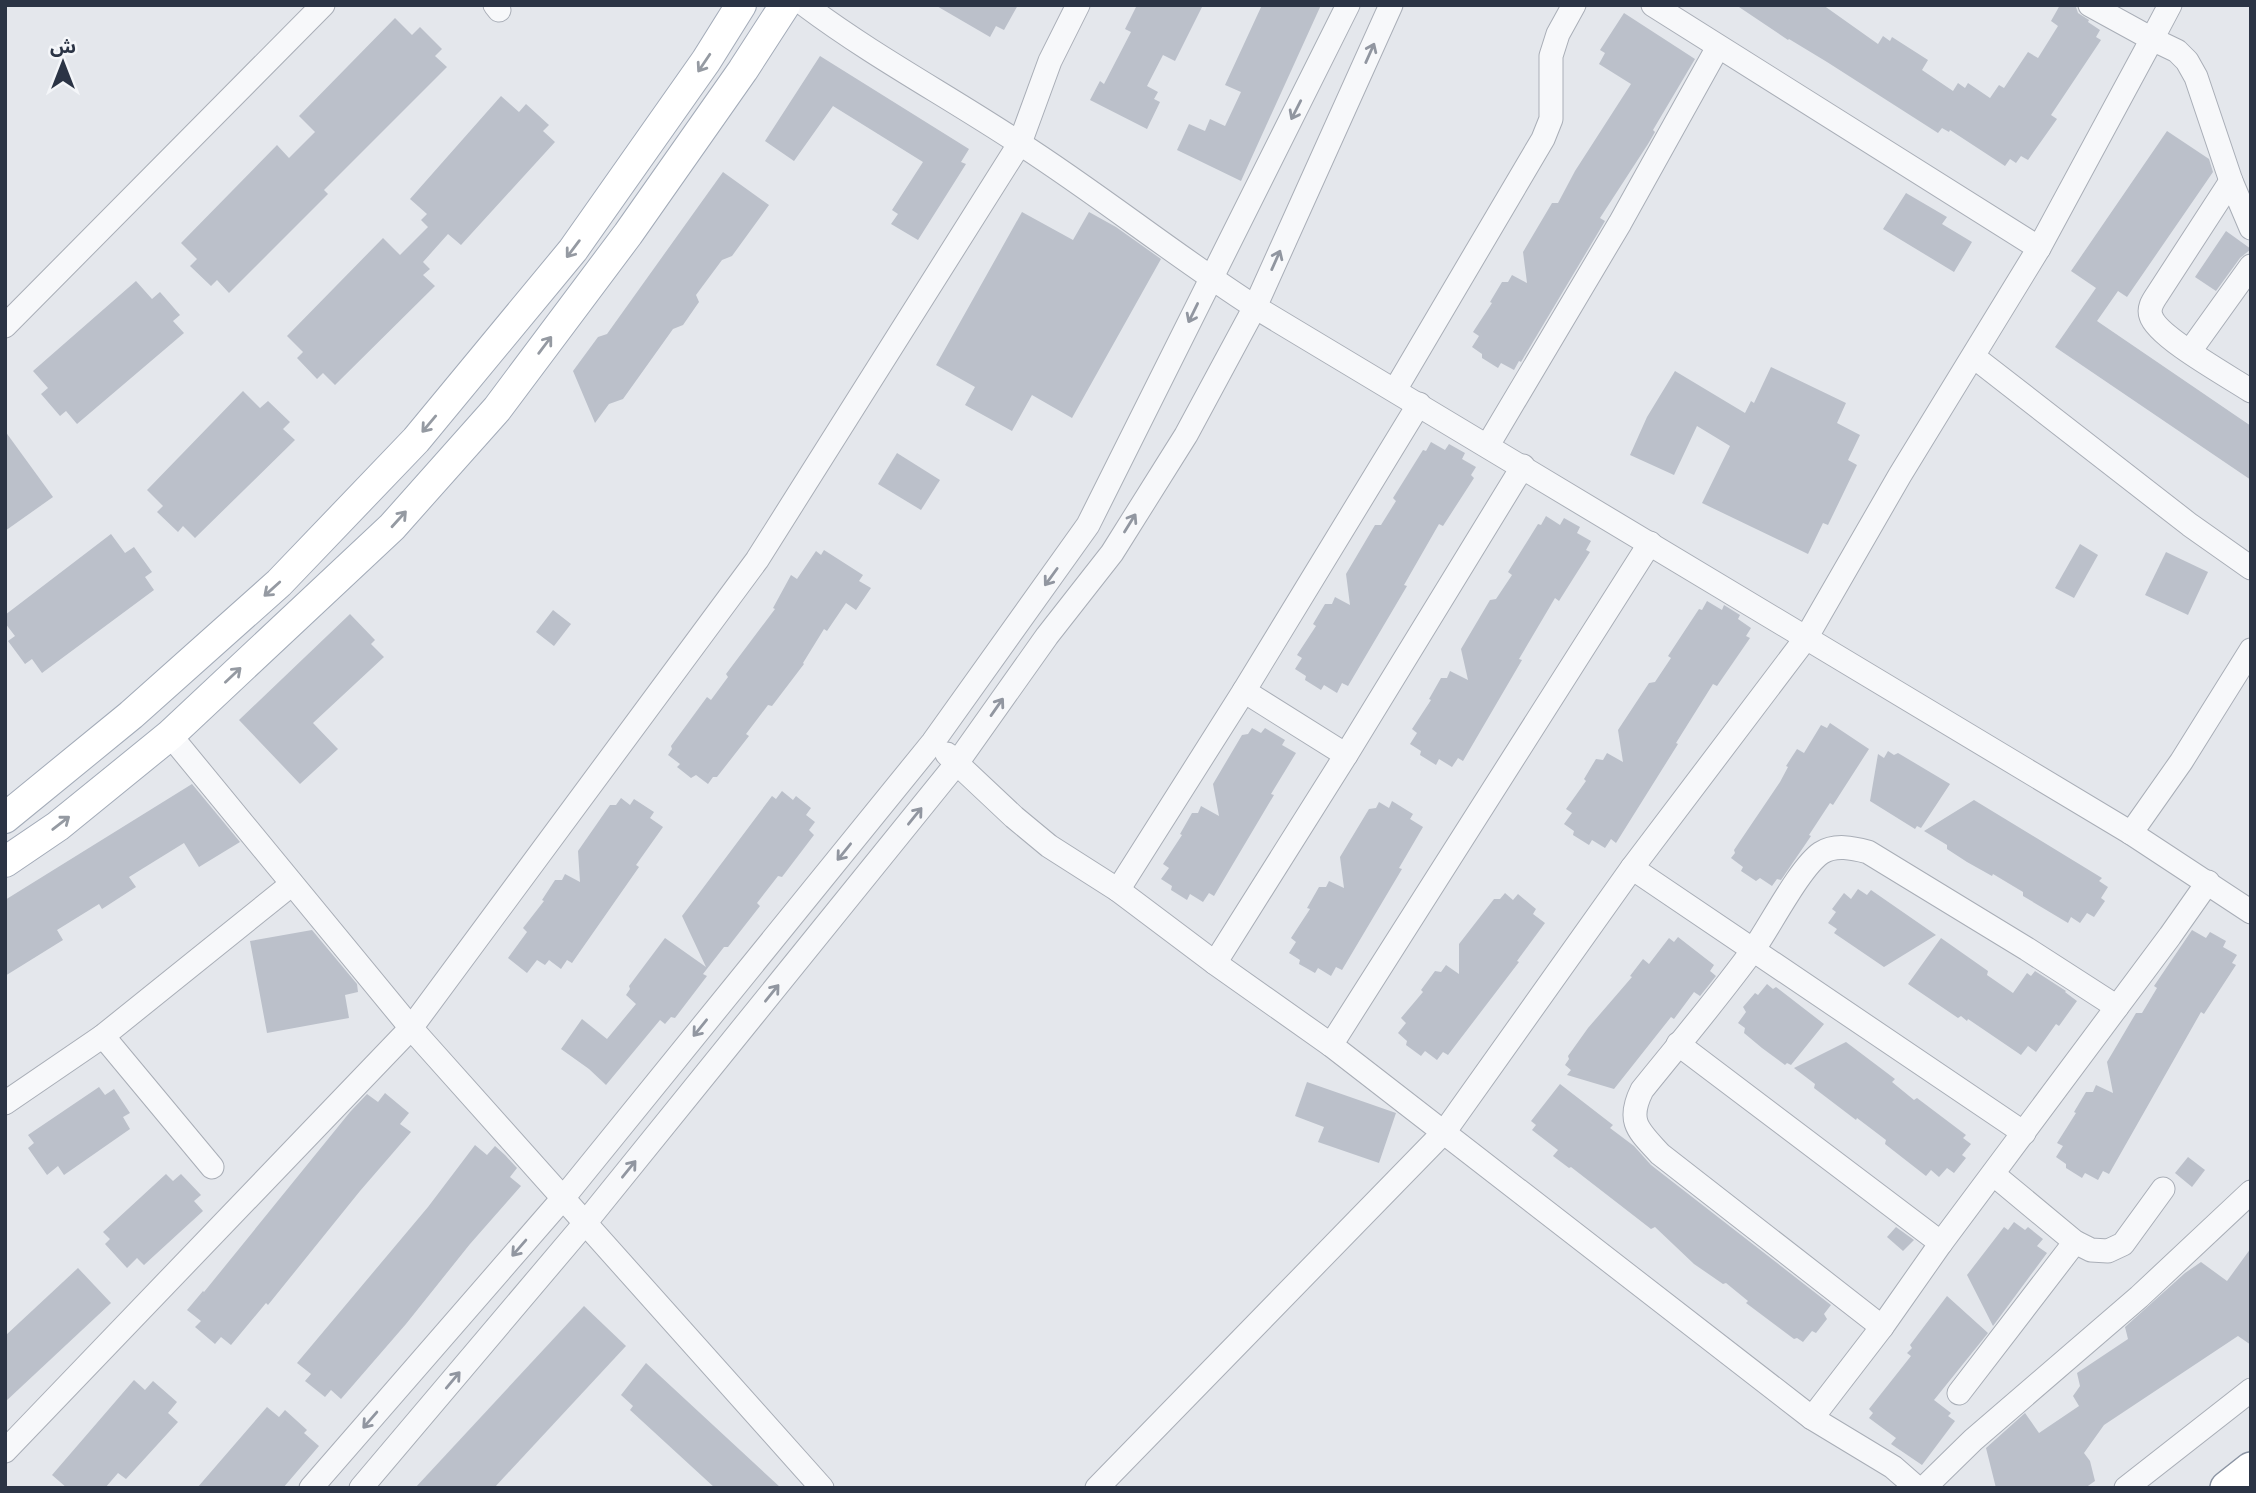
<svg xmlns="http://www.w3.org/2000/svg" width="2256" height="1493" viewBox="0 0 2256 1493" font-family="'Fira Sans Condensed','Noto Sans Arabic',sans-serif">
	<rect width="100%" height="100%" fill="#e4e7ec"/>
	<g fill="#bbc0ca">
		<path d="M935,5H1018L1004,30L996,26L990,37Z"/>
		<path d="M1137,5H1203L1175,61L1163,55L1147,86L1158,92L1154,99L1160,102L1147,129L1090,100L1100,81L1104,84L1131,32L1125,29Z"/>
		<path d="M1262,5H1321L1241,181L1177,150L1189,124L1205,131L1210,119L1225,126L1241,92L1225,85Z"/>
		<path d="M1736,5H1823L1878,44L1883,36L1890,41L1892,37L1928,60L1922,70L1953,91L1958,83L1965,88L1968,83L1990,98L1999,85L2004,88L2028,52L2038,58L2058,26L2051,21L2060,5L2076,7L2078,13L2089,20L2088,22L2100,30L2096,37L2101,40L2051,115L2057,119L2028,160L2021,156L2016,163L2010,159L2005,166L1950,130L1949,132L1942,128L1938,133L1827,62L1789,39L1788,40Z"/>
		<path d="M1624,13L1695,59L1653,130L1655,132L1648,144L1600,218L1605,221L1521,362L1519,361L1514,370L1501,363L1498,368L1482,358V354L1472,347L1479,336L1473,332L1492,303L1490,302L1502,282H1508L1512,275L1527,283L1523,252L1552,203H1558L1575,171L1631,84L1599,64L1605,53L1600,50Z"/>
		<path d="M395,18L412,35L420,27L442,49L435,56L447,67L324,190L328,194L229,293L217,280L211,286L190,266L197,259L181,243L277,145L289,158L315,132L299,116Z"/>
		<path d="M820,56L969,149L961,162L966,164L918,240L891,224L898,214L892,210L923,162L833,106L794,161L765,141Z"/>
		<path d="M501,96L519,112L526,104L549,125L543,131L555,142L461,245L448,234L423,262L430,269L423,275L435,286L335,385L323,373L317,379L297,358L303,352L287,336L383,238L400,255L428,227L421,220L427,214L410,199Z"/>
		<path d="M2167,131L2209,159L2213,172L2127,297L2118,291L2097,321L2251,426V480L2055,347L2096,288L2071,271Z"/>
		<path d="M723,172L769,205L732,256L722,260L696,295L699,302L683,325L673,329L623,399L609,404L595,423L573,371L598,337L607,334Z"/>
		<path d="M1906,193L1947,217L1942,224L1972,242L1954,272L1883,229Z"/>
		<path d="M1022,212L1073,240L1089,212L1116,227L1161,259L1072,418L1032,395L1012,431L965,405L975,387L936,365Z"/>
		<path d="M2226,231L2251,249L2240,258L2216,291L2195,277Z"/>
		<path d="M136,281L152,299L160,292L180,315L173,321L184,333L77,424L66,411L60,416L41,394L48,388L33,371Z"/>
		<path d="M1771,367L1846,403L1837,423L1860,435L1848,460L1857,465L1828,525L1823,523L1808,554L1702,503L1730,446L1697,426L1674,475L1630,455L1647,417L1675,371L1745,413L1751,401L1754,403Z"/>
		<path d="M243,391L260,408L268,401L290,422L283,429L295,440L195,538L183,526L178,532L157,512L163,506L147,490Z"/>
		<path d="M5,431L53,497L5,531Z"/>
		<path d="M1431,442L1445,450L1449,444L1465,453L1462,459L1476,467L1471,475L1474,478L1443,526L1439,524L1404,585L1407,586L1348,686L1342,683L1337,693L1324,685L1321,690L1305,680L1306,676L1295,669L1302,658L1297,655L1316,626L1313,624L1325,604H1332L1335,597L1350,605L1346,574L1375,525H1381L1396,501L1393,498L1423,450L1426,451Z"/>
		<path d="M897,453L940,480L921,510L878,484Z"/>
		<path d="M1546,516L1560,525L1564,518L1580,527L1577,533L1591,541L1586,550L1590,552L1559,601L1555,598L1519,659L1522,660L1463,761L1458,758L1452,767L1439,759L1436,765L1420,755L1421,751L1410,744L1417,733L1412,729L1431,700L1429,699L1441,678H1447L1450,671L1468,680L1461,649L1490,600L1496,599L1512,575L1508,572L1538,524L1541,525Z"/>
		<path d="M111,534L125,553L134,547L152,572L145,577L154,590L42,673L32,659L25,664L8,641L15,636L5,623V615Z"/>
		<path d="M2080,544L2098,555L2074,598L2055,588Z"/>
		<path d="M824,550L863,575L859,581L871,588L856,610L846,603L827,631L824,629L803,663L804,664L772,706L768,705L746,734L749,736L717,777H713L708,784L696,775L691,778L677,767L680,764L668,755L672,749L671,746L707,697L711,700L728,677L726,674L775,609L773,608L791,575L797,579L816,551L821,555Z"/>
		<path d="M2166,552L2208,572L2188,615L2145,595Z"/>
		<path d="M1707,601L1722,610L1724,605L1740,615L1738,619L1751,628L1746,636L1750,638L1717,686L1713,684L1676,743L1678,744L1616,843L1611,839L1605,848L1592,840L1589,845L1573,835L1574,831L1564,824L1572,813L1566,809L1586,781L1584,779L1596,759L1603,760L1607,753L1623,762L1618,730L1649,683L1655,682L1671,658L1668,656L1699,609L1702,610Z"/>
		<path d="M553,610L571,624L554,646L536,632Z"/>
		<path d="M350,614L375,640L371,644L384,657L313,723L338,749L300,784L239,720Z"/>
		<path d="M1830,723L1869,749L1833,805L1830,803L1809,835L1811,836L1781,880L1777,879L1772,886L1760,878L1756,881L1741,871L1743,867L1731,858L1735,853L1734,850L1780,782L1788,767L1786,766L1797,749L1804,753L1821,725L1827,728Z"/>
		<path d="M1252,728L1261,733L1265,728L1285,740L1282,745L1296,753L1271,794L1274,795L1214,896L1209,893L1203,902L1190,894L1187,900L1171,890L1172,886L1161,879L1169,868L1163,864L1182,835L1180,834L1192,813H1198L1201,806L1219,816L1213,784L1242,735L1248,734Z"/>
		<path d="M1888,751L1894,755L1898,753L1950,784L1921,828L1917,826L1915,829L1870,801L1878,754L1884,758Z"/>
		<path d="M192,784L240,842L199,867L184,843L129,877L136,887L102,909L99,904L57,930L63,940L5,976V900Z"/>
		<path d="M782,791L793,800L796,796L811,808L806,815L815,822L809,830L814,835L782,877L778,876L757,903L760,906L728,947H724L703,974L707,976L675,1018L671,1017L665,1024L660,1020L606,1085L589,1069L561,1049L582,1019L607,1039L636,1004L626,995L630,989L629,986L665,938L706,967L682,916L772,796L776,799Z"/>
		<path d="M621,798L630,805L634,799L654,812L650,818L663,827L636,865L639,867L572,963L567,960L561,969L549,960L545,965L537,960L527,973L508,958L527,932L523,928L544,901L542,900L555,880H562L565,874L580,882L578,851L610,805H616Z"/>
		<path d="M1974,800L2102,878L2099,881L2108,887L2101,898L2105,901L2094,917L2087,913L2080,923L2071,917L2068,923L2023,896V892L1993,874L1992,876L1967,862L1947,849V845L1924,831Z"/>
		<path d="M1392,801L1413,814L1410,819L1423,827L1399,868L1402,869L1342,970L1336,967L1331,976L1318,968L1315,973L1299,964L1300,960L1289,953L1296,942L1291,938L1310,909L1307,908L1319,887H1326L1329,881L1344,888L1340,857L1369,809L1376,808L1379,802L1389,808Z"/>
		<path d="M1858,889L1867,895L1871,890L1936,935L1884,967L1834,933L1837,929L1828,923L1836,912L1832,909L1844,893L1851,899Z"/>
		<path d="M1505,893L1513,900L1518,894L1536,909L1533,914L1545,923L1517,961L1519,962L1448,1055L1443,1052L1437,1060L1425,1051L1421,1056L1406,1045L1407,1041L1398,1033L1406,1023L1401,1018L1423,992L1421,990L1435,971L1441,972L1446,965L1459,974V944L1494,899H1500Z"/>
		<path d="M312,930L357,984L358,992L345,995L349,1018L267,1033L250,941Z"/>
		<path d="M2192,930L2206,938L2210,932L2226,941L2223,947L2237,955L2232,963L2236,965L2204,1014L2201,1012L2109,1174L2103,1171L2098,1180L2085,1173L2082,1178L2066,1168V1164L2056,1157L2063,1146L2057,1143L2076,1113L2074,1112L2086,1092H2093L2096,1085L2113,1093L2107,1062L2136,1013H2142L2157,988L2154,986Z"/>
		<path d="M1678,937L1714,965L1710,971L1716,976L1700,996L1694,992L1674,1019L1671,1017L1614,1089L1567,1075L1571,1070L1565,1065L1569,1059L1568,1056L1588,1028L1632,977L1630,976L1643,959L1649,964L1669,938L1674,942Z"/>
		<path d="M1941,938L1988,971L1987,975L2013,993L2027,973L2031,976L2035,971L2066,991L2065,992L2077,1001L2059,1026L2056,1024L2036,1052L2028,1046L2021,1055L1968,1019L1967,1021L1961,1016L1958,1018L1908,984Z"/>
		<path d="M1767,984L1773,989L1776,987L1824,1024L1791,1065L1787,1063L1785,1065L1762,1048L1744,1033L1745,1028L1738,1023L1746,1012L1743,1007L1755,993L1758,995Z"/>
		<path d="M1846,1042L1895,1079L1892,1082L1914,1100L1917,1098L1966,1135L1963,1138L1971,1144L1962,1155L1966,1158L1954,1173L1947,1168L1939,1177L1931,1170L1926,1176L1885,1144L1886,1140L1857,1118L1856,1120L1814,1088L1815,1084L1794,1068Z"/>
		<path d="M1307,1082L1396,1113L1379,1163L1318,1142L1324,1127L1295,1116Z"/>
		<path d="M1560,1084L1613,1125L1610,1128L1634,1146L1651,1165L1831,1305L1824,1314L1827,1319L1816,1333L1812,1331L1803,1342L1797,1338L1794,1339L1746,1303L1748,1301L1726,1283L1723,1284L1694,1264L1655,1227L1651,1229L1571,1167L1569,1168L1553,1156L1558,1150L1532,1130L1536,1125L1531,1121Z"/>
		<path d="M99,1087L105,1095L114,1089L130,1113L123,1117L130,1129L64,1175L58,1166L47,1175L28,1148L34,1143L28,1135Z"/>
		<path d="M385,1093L409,1113L400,1124L411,1132L360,1191L268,1305L266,1303L231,1345L221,1337L215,1344L195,1327L201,1321L187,1310L203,1291L204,1292L350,1112L367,1094L378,1102Z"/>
		<path d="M475,1145L487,1155L495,1146L505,1155L517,1168L510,1177L521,1186L470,1244L406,1324L341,1399L331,1390L325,1397L305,1381L311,1374L297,1363L428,1207Z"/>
		<path d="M2188,1157L2205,1170L2192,1187L2175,1173Z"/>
		<path d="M166,1174L173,1181L181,1174L201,1195L194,1201L203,1211L144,1265L137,1258L127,1268L105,1244L110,1239L103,1232Z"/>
		<path d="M2014,1222L2025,1230L2028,1227L2043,1239L2037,1246L2047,1253L1993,1326L1967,1275L2004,1227L2008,1230Z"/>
		<path d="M1896,1227L1914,1240L1903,1251L1887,1237Z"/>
		<path d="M2251,1248V1345L2238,1336L2104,1425L2084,1453L2090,1461L2095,1481L2085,1488H1996L1986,1448L2025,1413L2039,1433L2079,1406L2073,1396L2080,1386L2077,1373L2128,1339L2125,1327L2185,1273L2201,1262L2227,1281Z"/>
		<path d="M78,1268L111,1303L5,1402V1336Z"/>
		<path d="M1947,1296L1988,1333L1934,1400L1951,1413L1948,1416L1955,1421L1922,1465L1891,1444L1896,1438L1869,1418L1873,1413L1869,1409L1911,1356L1907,1353L1912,1348L1910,1345Z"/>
		<path d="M584,1306L626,1346L494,1488H415Z"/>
		<path d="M646,1363L781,1488H715L630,1410L633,1406L621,1395Z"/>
		<path d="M134,1380L145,1390L153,1381L177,1402L168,1413L178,1422L126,1479L118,1473L105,1488H67L52,1475Z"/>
		<path d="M267,1407L279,1417L285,1410L307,1430L304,1433L319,1446L283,1488H197Z"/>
	</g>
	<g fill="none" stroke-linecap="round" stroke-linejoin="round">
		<defs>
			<g id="minor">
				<path d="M495,5L499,10"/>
				<path d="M805,5C873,56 948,96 1019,143C1100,195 1174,255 1255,307L2131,833L2251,912"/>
				<path d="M1653,5L2039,248L2152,39L2177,51L2187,61L2196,77L2231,181L2251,228"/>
				<path d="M2090,5L2152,39L2170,5"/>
				<path d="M2231,181L2157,295C2153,301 2148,308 2151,316C2157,337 2230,377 2251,391"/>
				<path d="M5,326L323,5"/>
				<path d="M2190,351L2251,266"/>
				<path d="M1974,357L2190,525L2251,568"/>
				<path d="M1395,390L1543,139L1551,119V56L1558,34L1574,5"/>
				<path d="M1488,445L1620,223L1718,47"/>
				<path d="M1244,691L1346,755"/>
				<path d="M170,735L411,1028L822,1488"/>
				<path d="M947,754L1014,817L1049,846L1118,890L1215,963L1331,1045L1812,1418L1893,1467L1917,1488"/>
				<path d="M2131,833L2181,762L2251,650"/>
				<path d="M1632,868L2024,1133"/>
				<path d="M1118,890L1244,691L1419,404"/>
				<path d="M1215,963L1346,755L1523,466"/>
				<path d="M103,1036L212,1167"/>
				<path d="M1678,1044L1941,1243"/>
				<path d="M1331,1045L1650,543"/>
				<path d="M5,1103L103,1036L292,884"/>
				<path d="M1993,1174L2075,1242L2091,1250L2108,1251L2123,1244L2163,1189"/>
				<path d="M1882,1327L1660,1154C1639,1131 1626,1122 1642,1090C1679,1044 1718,998 1753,950C1769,928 1800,867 1821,853C1835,844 1853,848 1868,852L2027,949L2117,1007"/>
				<path d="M1959,1393L2075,1242"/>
				<path d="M1812,1418L1882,1327L1941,1243L2170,936L2208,882"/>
				<path d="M5,1451L411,1028L757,560L1020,143L1050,61L1078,5"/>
				<path d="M311,1488L564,1197L933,742L1088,525L1348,5"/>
				<path d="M361,1488L586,1222L957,763L1047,636L1112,553L1186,435L1255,307L1391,5"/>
				<path d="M1097,1488L1445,1131L1632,868L1806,638L1900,475L2039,248"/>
				<path d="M1924,1488L1973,1440L2139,1297L2251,1192"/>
				<path d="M2126,1488L2251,1390"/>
			</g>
			<g id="major">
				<path d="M5,818L131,715L279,583L416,440L573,250L706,61L741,5"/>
				<path d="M5,862L58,826L170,735L392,527L497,409L628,234L743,70L785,5"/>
			</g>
			<path id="highway" d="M2227,1488L2251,1469"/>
		</defs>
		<use href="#minor" stroke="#a9aeb7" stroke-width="25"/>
		<use href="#major" stroke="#a3abb8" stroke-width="32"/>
		<use href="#highway" stroke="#8b94a3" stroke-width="36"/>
		<use href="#minor" stroke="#f7f8fa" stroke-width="23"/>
		<use href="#major" stroke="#fff" stroke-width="30"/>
		<use href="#highway" stroke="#fff" stroke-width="33"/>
	</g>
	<defs><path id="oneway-shaft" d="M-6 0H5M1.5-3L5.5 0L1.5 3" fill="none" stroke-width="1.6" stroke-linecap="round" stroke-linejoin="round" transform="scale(1.75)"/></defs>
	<g stroke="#9196a0">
		<use href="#oneway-shaft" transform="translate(1370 53) rotate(-66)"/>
		<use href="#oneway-shaft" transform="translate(1296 110) rotate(117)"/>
		<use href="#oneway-shaft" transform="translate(1276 260) rotate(-66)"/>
		<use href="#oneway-shaft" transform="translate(1193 313) rotate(116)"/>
		<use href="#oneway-shaft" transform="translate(1130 523) rotate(-58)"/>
		<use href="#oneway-shaft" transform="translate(1051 577) rotate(126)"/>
		<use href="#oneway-shaft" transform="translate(997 707) rotate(-55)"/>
		<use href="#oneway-shaft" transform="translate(915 816) rotate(-51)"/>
		<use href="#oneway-shaft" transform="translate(844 852) rotate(129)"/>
		<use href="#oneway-shaft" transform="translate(772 993) rotate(-51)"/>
		<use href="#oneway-shaft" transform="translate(700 1028) rotate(129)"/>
		<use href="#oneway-shaft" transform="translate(629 1169) rotate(-51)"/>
		<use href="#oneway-shaft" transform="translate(519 1248) rotate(131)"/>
		<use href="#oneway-shaft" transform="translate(453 1380) rotate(-50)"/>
		<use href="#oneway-shaft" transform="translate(370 1420) rotate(131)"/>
	</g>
	<g stroke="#959aa2">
		<use href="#oneway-shaft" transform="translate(704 63) rotate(124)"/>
		<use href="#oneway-shaft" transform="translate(573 249) rotate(127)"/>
		<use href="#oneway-shaft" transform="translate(545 345) rotate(-53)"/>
		<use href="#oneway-shaft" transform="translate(429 424) rotate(130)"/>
		<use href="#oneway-shaft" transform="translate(399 519) rotate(-48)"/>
		<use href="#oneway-shaft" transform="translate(272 589) rotate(138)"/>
		<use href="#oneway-shaft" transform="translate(233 675) rotate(-43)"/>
		<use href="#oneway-shaft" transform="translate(61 823) rotate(-38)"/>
	</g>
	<rect width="2256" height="1493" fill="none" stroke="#2b3445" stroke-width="14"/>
	<g transform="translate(63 63)" stroke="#f4f6f9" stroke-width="5" paint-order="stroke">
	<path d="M0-5L12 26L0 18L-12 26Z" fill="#2b3445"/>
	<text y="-10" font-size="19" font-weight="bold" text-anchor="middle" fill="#2b3445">ش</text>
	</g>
</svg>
